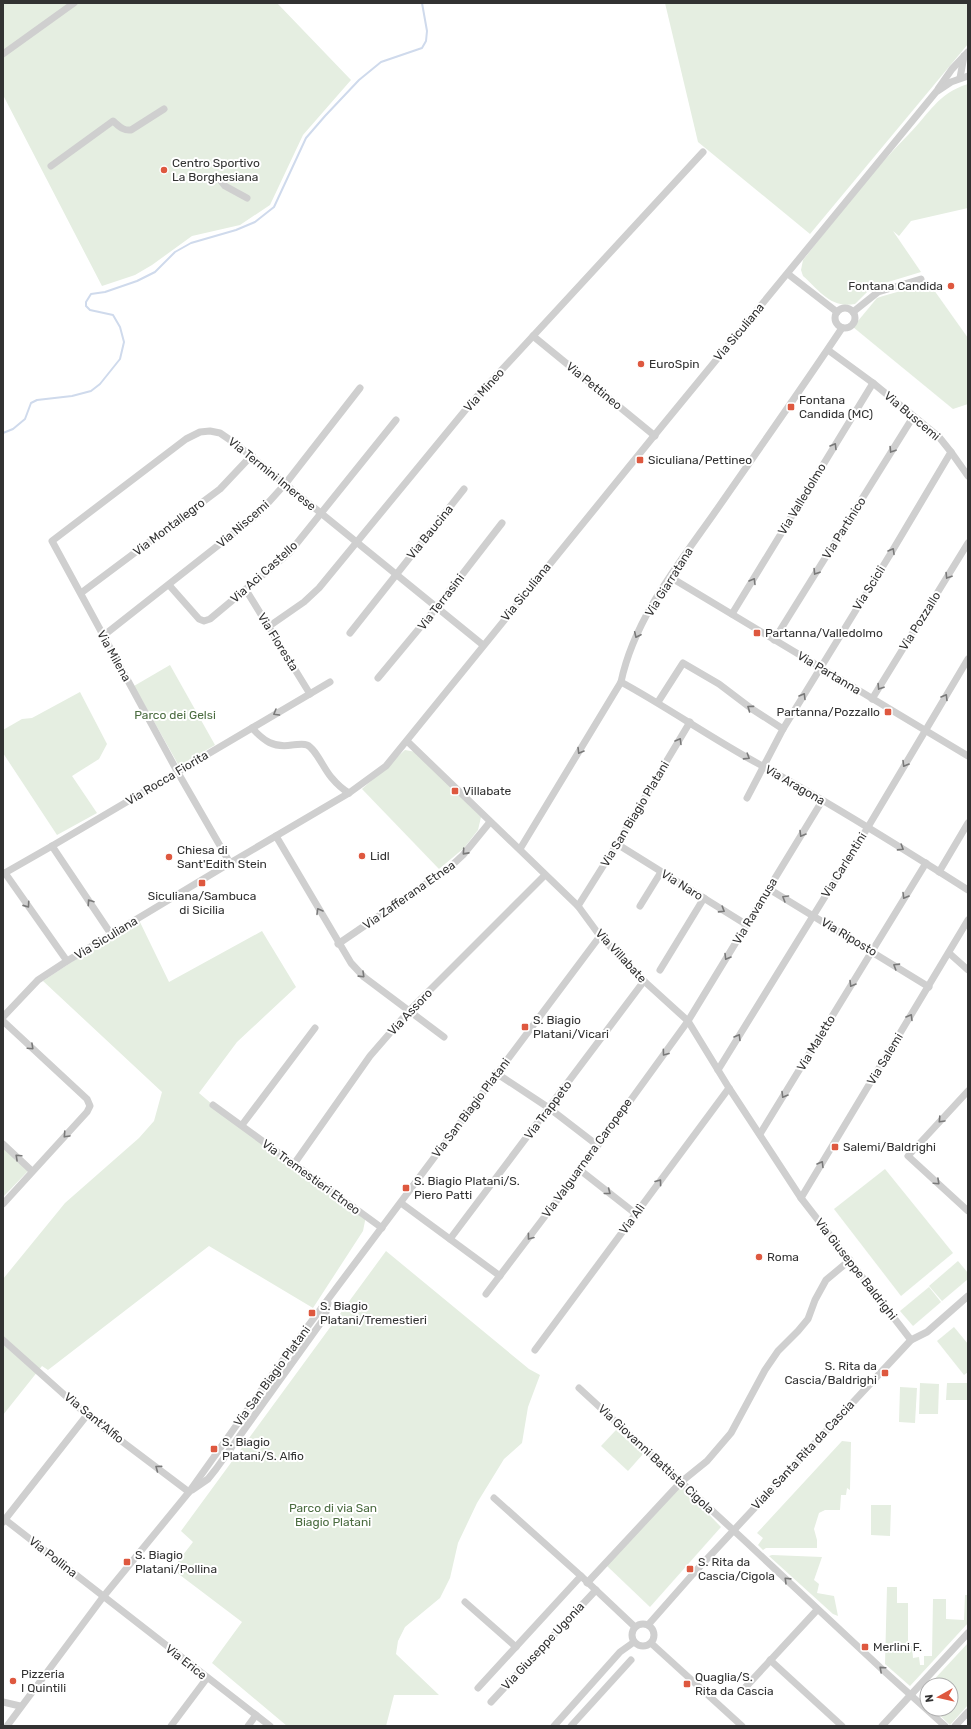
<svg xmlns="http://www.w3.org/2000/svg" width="971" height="1729" viewBox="0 0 971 1729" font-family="Rubik,sans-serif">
	<rect width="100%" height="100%" fill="#fff"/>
	<g fill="#e5eee1">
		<path d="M3,3H277L351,80L303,135L270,205L240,225L192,236L152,265L135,275L102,286L3,95Z"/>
		<path d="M665,3H968V44L810,234L698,142Z"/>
		<path d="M968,84V208L911,221L899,236L893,231L921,272L875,286L870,289L855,304C831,309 819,290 803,276L801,270L803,260C837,218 870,173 909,134C929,114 938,93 968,84Z"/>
		<path d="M929,283L968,338V404L953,409L853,327L877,298L883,296Z"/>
		<path d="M170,665L215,745L179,766L134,686Z"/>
		<path d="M80,692L107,744L99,759L72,776L97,813L57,835L3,753V730L22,719L32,718Z"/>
		<path d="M405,750L416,752L481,817L478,830L464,848L439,869L362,789Z"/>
		<path d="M138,918L169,982L262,931L296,987L237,1042L199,1093L213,1105L366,1216L363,1231L313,1308L209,1246L48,1370L42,1366L3,1415V1279L65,1203L139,1138L154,1121L162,1092L43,981Z"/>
		<path d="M3,1146L29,1170L3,1197Z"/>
		<path d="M885,1169L953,1253L901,1296L834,1209Z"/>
		<path d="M386,1251L529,1369L540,1375L528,1407L522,1443L504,1459L477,1503L458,1543L450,1578L440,1598L405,1627L398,1641L396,1654L439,1695H394L386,1726H287L212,1663L242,1622L172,1569L193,1542L181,1531Z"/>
		<path d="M958,1261L968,1273V1279L942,1301L929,1286Z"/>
		<path d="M929,1287L941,1302L913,1326L900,1311Z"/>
		<path d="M954,1327L968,1344V1372L964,1375L937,1341Z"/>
		<path d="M920,1383L939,1384L938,1414H919Z"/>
		<path d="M947,1383H968V1400H946Z"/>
		<path d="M900,1387L917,1388L915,1423L899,1422Z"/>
		<path d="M616,1430L643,1454L628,1471L601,1446Z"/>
		<path d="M842,1441L851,1442L850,1490L847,1488L846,1495H841L840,1510H825L819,1513L814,1529L817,1540V1548H766L763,1550L758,1545L763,1538L757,1533Z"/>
		<path d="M681,1486L721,1527L650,1607L606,1565Z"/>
		<path d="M871,1505H891L890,1536L871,1535Z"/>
		<path d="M772,1555L822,1557L814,1580L819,1584L817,1593L834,1596L838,1616L833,1614L769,1556Z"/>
		<path d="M887,1587H897V1603H908V1646H912L913,1658L919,1657L920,1665H924V1656H932L933,1599H946V1619L964,1620L965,1595H968V1623L910,1686L885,1664Z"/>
		<path d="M968,1643V1705L950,1725L933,1709H951V1685H929Z"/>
	</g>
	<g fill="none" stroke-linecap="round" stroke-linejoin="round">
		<path stroke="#cfdaec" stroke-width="2" d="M3,433L13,429L25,419L31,403L37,400L72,396L91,391L100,384L120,359L124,342L120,327L113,315L90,310L86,306V302L91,294L105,292L137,281L155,272L175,252L191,243L236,230L255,222L274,207L306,138L325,116L359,80L381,62L422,48L426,41L427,31L422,3"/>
		<g stroke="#cfcfcf" stroke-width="7">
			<path d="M3,54L74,3"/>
			<path d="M960,78L964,56"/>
			<path d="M938,89L952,69L968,52"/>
			<path d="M51,166L113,121C119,126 123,131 131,130L164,109"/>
			<path d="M218,177L225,186L247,198"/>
			<path d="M788,274L837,312"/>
			<circle cx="845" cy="318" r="10"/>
			<path d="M853,312L878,292L921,279"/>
			<path d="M533,336L655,436"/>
			<path d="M828,350L873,383L939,437L951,452L968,476"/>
			<path d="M670,577L968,756"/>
			<path d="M169,585L199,619L204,621L210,619L289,553L396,420"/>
			<path d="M246,590L310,694"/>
			<path d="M81,593L220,489L252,455"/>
			<path d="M732,614L873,383"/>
			<path d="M268,627L304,602L319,588L472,402L703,152"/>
			<path d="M350,633L464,489"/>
			<path d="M103,636L258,514L286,483L360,388"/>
			<path d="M774,640L913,417"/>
			<path d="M378,678L437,607L502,523"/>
			<path d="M621,682C667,707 711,738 757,763C829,802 899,846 968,890"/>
			<path d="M872,699L968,543"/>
			<path d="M658,702L683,663L719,684L752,709L783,729"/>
			<path d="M252,728C264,741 273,748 292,745C297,745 302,743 307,745C315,748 324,769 331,777C336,783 342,789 349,793"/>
			<path d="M407,741L578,906L600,936L644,981L688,1021L729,1088L801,1198L911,1340"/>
			<path d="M747,798L783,729L891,553L951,452"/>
			<path d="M276,836L351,963L364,977L444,1037"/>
			<path d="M617,844L747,925"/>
			<path d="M52,846L111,934"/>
			<path d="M520,849L621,682C634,620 677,566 713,515C756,453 800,391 842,328"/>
			<path d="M230,863L177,771L52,541L186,439L200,432L210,431L220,433L236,444L483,645"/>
			<path d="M939,872L968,823"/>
			<path d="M5,873L67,961"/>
			<path d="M3,874L52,846L330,682"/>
			<path d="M769,889L929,987"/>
			<path d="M578,906L617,844L690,722"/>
			<path d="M640,906L661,872"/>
			<path d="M338,944L449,868L463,855L490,822"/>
			<path d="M949,953L968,970"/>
			<path d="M660,970L704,898"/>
			<path d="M3,1017L38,980L67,961L230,863L349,793L386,766L662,426L936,92L951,82L968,76"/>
			<path d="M3,1021L87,1099L90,1106L87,1112L3,1204"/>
			<path d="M718,1070L868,827L968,659"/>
			<path d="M496,1073L549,1108L597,1145"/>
			<path d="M968,1091L908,1156L968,1211"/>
			<path d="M213,1105L382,1228"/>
			<path d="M242,1125L315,1028"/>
			<path d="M760,1134L926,863"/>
			<path d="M3,1144L32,1171"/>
			<path d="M294,1164L370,1056L409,1011L545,875"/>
			<path d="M580,1170L636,1214"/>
			<path d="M801,1198L968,920"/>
			<path d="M401,1203L500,1276"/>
			<path d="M450,1239L644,981"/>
			<path d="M486,1294L580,1170L688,1021L822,801"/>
			<path d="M3,1340L87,1415L189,1492"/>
			<path d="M535,1350L729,1088"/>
			<path d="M579,1388L744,1540L884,1671L945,1726"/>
			<path d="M192,1490L208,1479L216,1469L325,1317L328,1303"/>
			<path d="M494,1498L581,1576L635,1627"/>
			<path d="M3,1518L270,1726"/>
			<path d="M3,1522L87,1415"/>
			<path d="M587,1583L681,1482L707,1461L731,1433L765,1370L778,1351L798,1331L808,1319L815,1300L826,1280L850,1260"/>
			<path d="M465,1602L516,1647"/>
			<circle cx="643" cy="1635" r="11"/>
			<path d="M648,1625L693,1574L911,1340L927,1332L968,1296"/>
			<path d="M652,1644L742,1726"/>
			<path d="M770,1660L842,1726"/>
			<path d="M478,1688L581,1576"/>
			<path d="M742,1691L817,1610"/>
			<path d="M3,1702L20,1706"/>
			<path d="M491,1702L596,1590"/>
			<path d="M7,1726L103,1597L189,1492L290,1350L600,936"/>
			<path d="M171,1726L207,1678"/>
			<path d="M248,1726L256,1715"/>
			<path d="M554,1726L620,1652L634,1642"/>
			<path d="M571,1726L631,1660"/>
			<path d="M882,1726L968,1633"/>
			<path d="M955,1726L968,1712"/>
		</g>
	</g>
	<defs><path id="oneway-chevron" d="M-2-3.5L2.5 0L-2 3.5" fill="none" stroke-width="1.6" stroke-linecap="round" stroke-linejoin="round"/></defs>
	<g stroke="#797979">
		<use href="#oneway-chevron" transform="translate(834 446) rotate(-59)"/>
		<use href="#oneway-chevron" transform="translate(892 450) rotate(122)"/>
		<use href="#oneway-chevron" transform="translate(892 551) rotate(-60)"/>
		<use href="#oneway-chevron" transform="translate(816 572) rotate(122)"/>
		<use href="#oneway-chevron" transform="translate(948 576) rotate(122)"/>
		<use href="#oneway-chevron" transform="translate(753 581) rotate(-59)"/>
		<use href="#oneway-chevron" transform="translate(637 635) rotate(115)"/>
		<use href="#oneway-chevron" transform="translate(880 687) rotate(122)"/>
		<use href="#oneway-chevron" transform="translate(803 696) rotate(-59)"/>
		<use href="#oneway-chevron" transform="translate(945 697) rotate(-59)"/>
		<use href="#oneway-chevron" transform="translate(750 708) rotate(-144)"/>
		<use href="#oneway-chevron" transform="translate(276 713) rotate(150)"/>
		<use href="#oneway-chevron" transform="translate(679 741) rotate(-59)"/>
		<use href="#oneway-chevron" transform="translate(580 751) rotate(121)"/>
		<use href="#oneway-chevron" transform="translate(747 757) rotate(32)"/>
		<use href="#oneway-chevron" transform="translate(905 764) rotate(121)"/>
		<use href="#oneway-chevron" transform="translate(802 834) rotate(121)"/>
		<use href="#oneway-chevron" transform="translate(901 848) rotate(32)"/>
		<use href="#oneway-chevron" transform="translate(465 852) rotate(132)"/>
		<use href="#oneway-chevron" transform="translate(905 896) rotate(121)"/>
		<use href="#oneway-chevron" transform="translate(785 898) rotate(-149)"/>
		<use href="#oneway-chevron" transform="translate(90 902) rotate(-124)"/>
		<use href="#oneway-chevron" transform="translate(27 905) rotate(55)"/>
		<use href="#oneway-chevron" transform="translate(722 910) rotate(32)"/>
		<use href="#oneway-chevron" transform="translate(319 911) rotate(-120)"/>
		<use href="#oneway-chevron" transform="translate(727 957) rotate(121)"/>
		<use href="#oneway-chevron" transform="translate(896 966) rotate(-148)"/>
		<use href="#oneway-chevron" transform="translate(362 975) rotate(44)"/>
		<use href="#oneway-chevron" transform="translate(852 984) rotate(121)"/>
		<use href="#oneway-chevron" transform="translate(910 1017) rotate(-59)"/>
		<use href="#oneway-chevron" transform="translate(738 1037) rotate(-59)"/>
		<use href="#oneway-chevron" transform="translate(31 1047) rotate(43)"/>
		<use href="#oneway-chevron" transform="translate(665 1053) rotate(126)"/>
		<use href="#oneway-chevron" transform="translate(784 1095) rotate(121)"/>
		<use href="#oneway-chevron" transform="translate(941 1120) rotate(133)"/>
		<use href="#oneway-chevron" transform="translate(66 1135) rotate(133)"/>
		<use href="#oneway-chevron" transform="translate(18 1157) rotate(-137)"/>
		<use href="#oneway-chevron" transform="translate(821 1164) rotate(-59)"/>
		<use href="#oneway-chevron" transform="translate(659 1182) rotate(-53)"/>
		<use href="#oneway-chevron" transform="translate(937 1182) rotate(43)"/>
		<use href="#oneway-chevron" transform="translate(608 1192) rotate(38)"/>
		<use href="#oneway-chevron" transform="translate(530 1237) rotate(127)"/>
		<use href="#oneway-chevron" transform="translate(158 1468) rotate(-143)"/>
		<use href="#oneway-chevron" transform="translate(787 1580) rotate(-136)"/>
		<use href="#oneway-chevron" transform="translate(882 1669) rotate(-138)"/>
	</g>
	<g fill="#de583f" stroke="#fff" stroke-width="1.5">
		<circle cx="164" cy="170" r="4"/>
		<circle cx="951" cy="286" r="4"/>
		<circle cx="641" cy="364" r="4"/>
		<rect x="787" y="403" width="8" height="8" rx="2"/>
		<rect x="636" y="456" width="8" height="8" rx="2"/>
		<rect x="753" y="629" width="8" height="8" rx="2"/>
		<rect x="884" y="708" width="8" height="8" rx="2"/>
		<rect x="451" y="787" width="8" height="8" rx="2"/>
		<circle cx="362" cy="856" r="4"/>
		<circle cx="169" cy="857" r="4"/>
		<rect x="198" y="879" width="8" height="8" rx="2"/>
		<rect x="521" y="1023" width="8" height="8" rx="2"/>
		<rect x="831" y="1143" width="8" height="8" rx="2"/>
		<rect x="402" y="1184" width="8" height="8" rx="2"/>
		<circle cx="759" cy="1257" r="4"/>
		<rect x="308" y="1309" width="8" height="8" rx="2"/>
		<rect x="881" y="1369" width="8" height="8" rx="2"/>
		<rect x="210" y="1445" width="8" height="8" rx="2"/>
		<rect x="123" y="1558" width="8" height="8" rx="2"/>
		<rect x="686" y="1565" width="8" height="8" rx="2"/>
		<rect x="861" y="1643" width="8" height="8" rx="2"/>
		<circle cx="13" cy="1681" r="4"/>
		<rect x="683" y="1680" width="8" height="8" rx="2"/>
	</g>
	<g text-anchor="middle" stroke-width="4" stroke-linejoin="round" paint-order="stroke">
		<g font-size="12" fill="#323232" stroke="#fff" text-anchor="start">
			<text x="172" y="167">Centro Sportivo<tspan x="172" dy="14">La Borghesiana</tspan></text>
			<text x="943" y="290" text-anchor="end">Fontana Candida</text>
			<text x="649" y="368">EuroSpin</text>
			<text x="799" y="404">Fontana<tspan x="799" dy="14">Candida (MC)</tspan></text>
			<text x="648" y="464">Siculiana/Pettineo</text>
			<text x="765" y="637">Partanna/Valledolmo</text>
			<text x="880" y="716" text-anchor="end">Partanna/Pozzallo</text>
			<text x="463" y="795">Villabate</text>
			<text x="177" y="854">Chiesa di<tspan x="177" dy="14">Sant'Edith Stein</tspan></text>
			<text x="370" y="860">Lidl</text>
			<text x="202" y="900" text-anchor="middle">Siculiana/Sambuca<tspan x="202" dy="14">di Sicilia</tspan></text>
			<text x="533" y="1024">S. Biagio<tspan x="533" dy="14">Platani/Vicari</tspan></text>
			<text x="843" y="1151">Salemi/Baldrighi</text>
			<text x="414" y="1185">S. Biagio Platani/S.<tspan x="414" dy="14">Piero Patti</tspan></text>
			<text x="767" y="1261">Roma</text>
			<text x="320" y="1310">S. Biagio<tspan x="320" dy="14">Platani/Tremestieri</tspan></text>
			<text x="877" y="1370" text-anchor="end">S. Rita da<tspan x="877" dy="14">Cascia/Baldrighi</tspan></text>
			<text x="222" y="1446">S. Biagio<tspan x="222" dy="14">Platani/S. Alfio</tspan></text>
			<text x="135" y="1559">S. Biagio<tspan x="135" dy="14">Platani/Pollina</tspan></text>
			<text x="698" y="1566">S. Rita da<tspan x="698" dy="14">Cascia/Cigola</tspan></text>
			<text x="873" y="1651">Merlini F.</text>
			<text x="21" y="1678">Pizzeria<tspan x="21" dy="14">I Quintili</tspan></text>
			<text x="695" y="1681">Quaglia/S.<tspan x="695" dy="14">Rita da Cascia</tspan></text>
		</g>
		<g font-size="12" fill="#323232" stroke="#fff">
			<text transform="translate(739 332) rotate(-50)" y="4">Via Siculiana</text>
			<text transform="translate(594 386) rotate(39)" y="4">Via Pettineo</text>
			<text transform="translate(484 390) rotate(-48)" y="4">Via Mineo</text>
			<text transform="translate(912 416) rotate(40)" y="4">Via Buscemi</text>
			<text transform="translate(272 474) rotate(39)" y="4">Via Termini Imerese</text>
			<text transform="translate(802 499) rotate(-59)" y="4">Via Valledolmo</text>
			<text transform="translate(243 524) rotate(-41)" y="4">Via Niscemi</text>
			<text transform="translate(169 527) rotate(-37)" y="4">Via Montallegro</text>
			<text transform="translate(844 528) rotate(-58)" y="4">Via Partinico</text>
			<text transform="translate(430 532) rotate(-51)" y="4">Via Baucina</text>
			<text transform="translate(264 572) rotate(-42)" y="4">Via Aci Castello</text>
			<text transform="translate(669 582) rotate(-58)" y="4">Via Giarratana</text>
			<text transform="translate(869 588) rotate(-58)" y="4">Via Scicli</text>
			<text transform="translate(526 592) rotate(-51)" y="4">Via Siculiana</text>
			<text transform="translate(441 602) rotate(-52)" y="4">Via Terrasini</text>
			<text transform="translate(920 621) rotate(-58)" y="4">Via Pozzallo</text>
			<text transform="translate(278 642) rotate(58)" y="4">Via Floresta</text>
			<text transform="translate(114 656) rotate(61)" y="4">Via Milena</text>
			<text transform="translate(829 673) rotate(31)" y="4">Via Partanna</text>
			<text transform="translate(167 778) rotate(-31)" y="4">Via Rocca Fiorita</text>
			<text transform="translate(795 785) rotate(30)" y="4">Via Aragona</text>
			<text transform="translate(635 814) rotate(-59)" y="4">Via San Biagio Platani</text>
			<text transform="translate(844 865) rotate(-58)" y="4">Via Carlentini</text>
			<text transform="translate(682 885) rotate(32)" y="4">Via Naro</text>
			<text transform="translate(409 895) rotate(-35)" y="4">Via Zafferana Etnea</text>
			<text transform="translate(755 911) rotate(-59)" y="4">Via Ravanusa</text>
			<text transform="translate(849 937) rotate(31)" y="4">Via Riposto</text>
			<text transform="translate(106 938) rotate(-31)" y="4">Via Siculiana</text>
			<text transform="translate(621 956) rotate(47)" y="4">Via Villabate</text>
			<text transform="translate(410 1012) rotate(-47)" y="4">Via Assoro</text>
			<text transform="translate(816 1043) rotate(-59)" y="4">Via Maletto</text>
			<text transform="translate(885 1059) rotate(-59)" y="4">Via Salemi</text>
			<text transform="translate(471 1108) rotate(-53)" y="4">Via San Biagio Platani</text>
			<text transform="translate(548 1110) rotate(-53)" y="4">Via Trappeto</text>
			<text transform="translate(587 1158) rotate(-54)" y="4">Via Valguarnera Caropepe</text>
			<text transform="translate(311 1177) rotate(36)" y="4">Via Tremestieri Etneo</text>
			<text transform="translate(632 1219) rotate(-54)" y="4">Via Alì</text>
			<text transform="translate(856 1269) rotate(52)" y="4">Via Giuseppe Baldrighi</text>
			<text transform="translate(272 1376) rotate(-54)" y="4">Via San Biagio Platani</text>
			<text transform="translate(94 1418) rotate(39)" y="4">Via Sant'Alfio</text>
			<text transform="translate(803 1455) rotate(-47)" y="4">Viale Santa Rita da Cascia</text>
			<text transform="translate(656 1459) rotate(43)" y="4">Via Giovanni Battista Cigola</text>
			<text transform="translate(53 1557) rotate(38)" y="4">Via Pollina</text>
			<text transform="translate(543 1646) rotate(-47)" y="4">Via Giuseppe Ugonia</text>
			<text transform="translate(186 1662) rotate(38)" y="4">Via Erice</text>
		</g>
		<g font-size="12" fill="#4b6c40" stroke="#fff">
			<text x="175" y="719">Parco dei Gelsi</text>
			<text x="333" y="1512">Parco di via San<tspan x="333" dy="14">Biagio Platani</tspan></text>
		</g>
	</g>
	<rect width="971" height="1729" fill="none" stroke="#323232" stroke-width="8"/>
	<g transform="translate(939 1697) rotate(262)"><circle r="19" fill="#ffffff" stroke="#adadad"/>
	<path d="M0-3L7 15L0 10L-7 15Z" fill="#de583f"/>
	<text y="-6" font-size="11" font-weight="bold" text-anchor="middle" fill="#323232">N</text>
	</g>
</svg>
